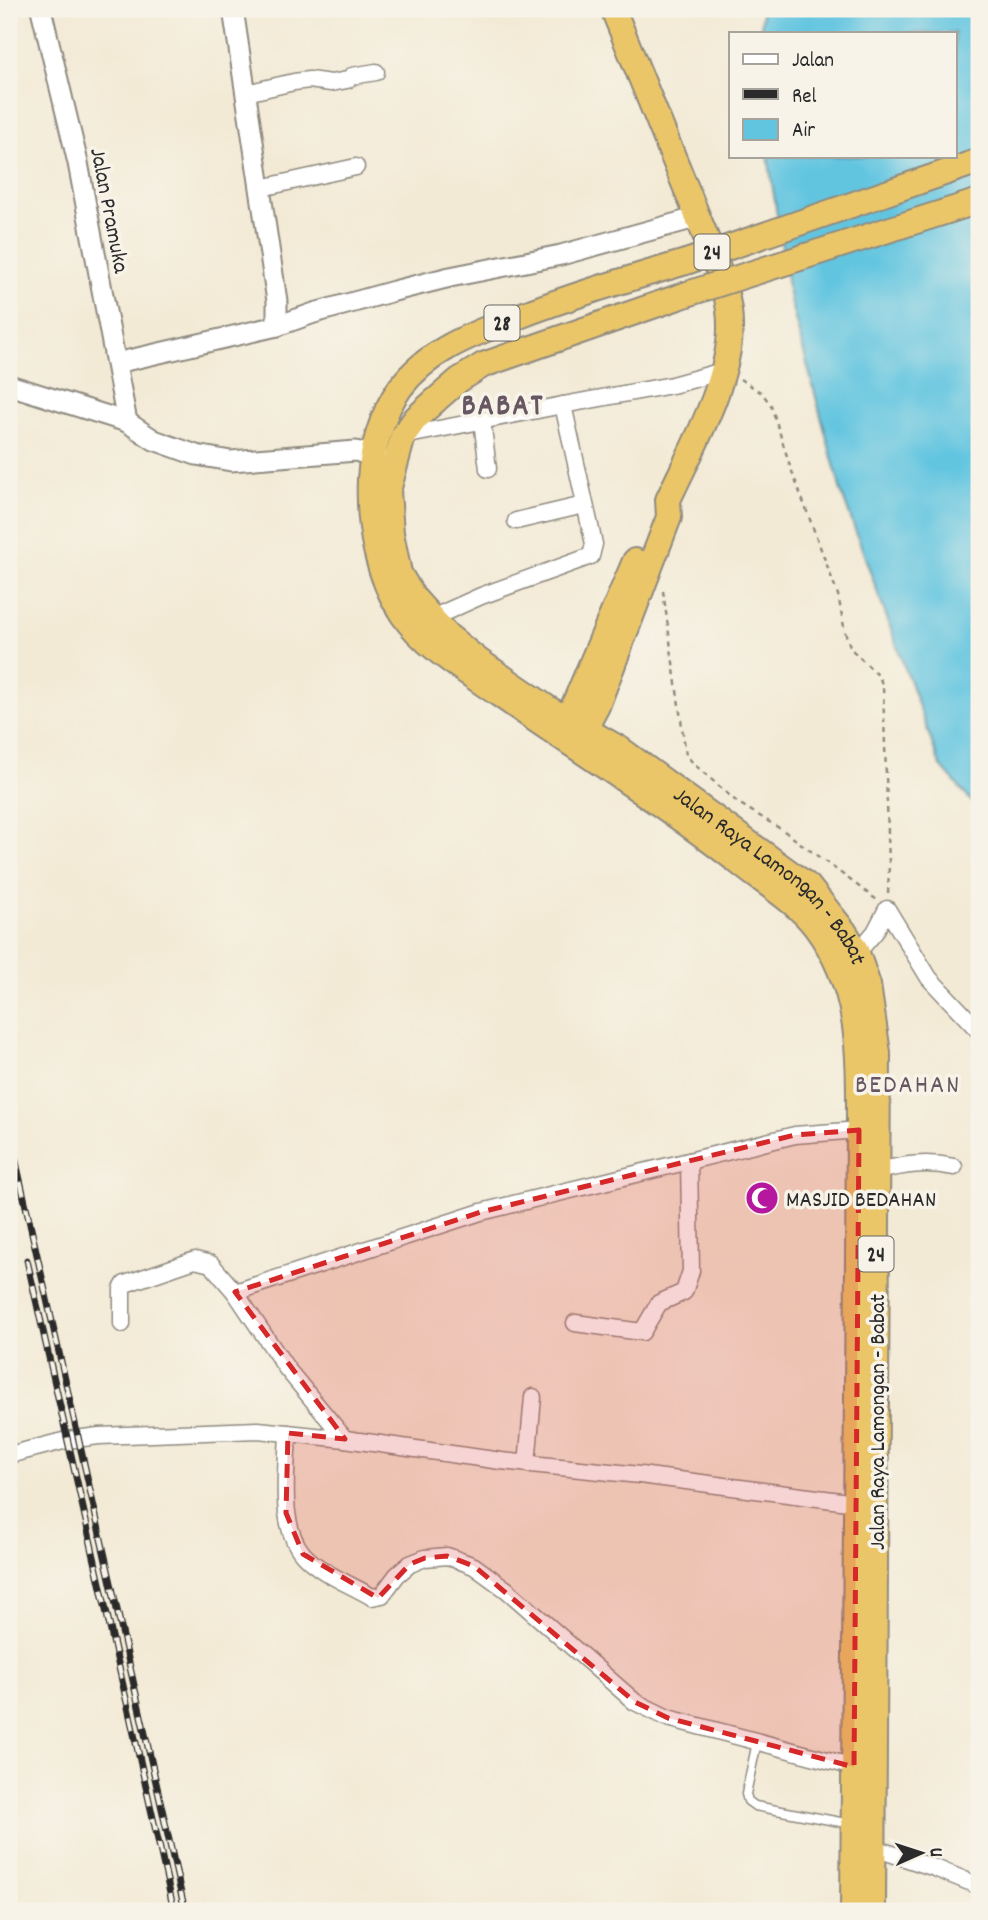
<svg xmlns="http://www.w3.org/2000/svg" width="988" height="1920" viewBox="0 0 988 1920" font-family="Dekko,sans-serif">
	<rect width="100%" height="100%" fill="#f7f3e8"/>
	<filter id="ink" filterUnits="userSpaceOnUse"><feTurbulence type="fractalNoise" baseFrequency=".0143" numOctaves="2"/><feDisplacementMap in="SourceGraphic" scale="14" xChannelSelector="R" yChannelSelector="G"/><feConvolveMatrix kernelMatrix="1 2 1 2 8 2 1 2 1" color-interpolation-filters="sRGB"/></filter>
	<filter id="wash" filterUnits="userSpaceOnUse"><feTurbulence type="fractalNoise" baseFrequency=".00686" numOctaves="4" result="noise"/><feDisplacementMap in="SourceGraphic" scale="28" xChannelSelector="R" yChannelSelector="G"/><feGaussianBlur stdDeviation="1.57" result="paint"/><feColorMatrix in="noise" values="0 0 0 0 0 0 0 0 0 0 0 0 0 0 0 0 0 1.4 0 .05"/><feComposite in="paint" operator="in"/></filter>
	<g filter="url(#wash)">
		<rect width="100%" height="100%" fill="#f3ead5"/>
		<path fill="#62c5e0" stroke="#467886" stroke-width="2" d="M762,9H979V810L940,765L841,491L790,300L768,156H955V33H761Z"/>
	</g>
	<g filter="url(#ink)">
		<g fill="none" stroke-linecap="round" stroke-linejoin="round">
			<defs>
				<path id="service" d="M757,1742L746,1794L748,1801L755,1806L851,1824"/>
				<g id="minor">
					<path d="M246,93L294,82L309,80L331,83L347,80L352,76L376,72"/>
					<path d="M261,188L356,167"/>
					<path d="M482,420L488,469"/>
					<path d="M403,436L563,405"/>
					<path d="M516,521L584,505"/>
					<path d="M432,618L481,596L591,556L594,544L563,405L672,385L723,371"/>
					<path d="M857,953L875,932L887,909L929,978L979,1031"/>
					<path d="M877,1171C904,1165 926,1161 954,1167"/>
					<path d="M235,1292L481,1212L795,1135L859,1130"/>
					<path d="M575,1323L642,1332L659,1303L684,1292L691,1271L689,1161"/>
					<path d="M122,1324V1289L125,1284L195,1260L211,1264L235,1292L287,1369L345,1439"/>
					<path d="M288,1433C287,1469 278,1525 303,1554C320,1573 350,1584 372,1597L382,1595L397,1575L410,1564L425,1558L447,1556L474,1566L507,1590L635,1702L668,1718L854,1767"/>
					<path d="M9,1455L67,1440L99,1436L258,1430L345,1439L501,1461L640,1475L856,1503"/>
					<path d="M527,1464L533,1397"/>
					<path d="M874,1848L935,1868L979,1886"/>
				</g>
				<g id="tertiary">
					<path d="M41,9L78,163L127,422"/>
					<path d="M233,9L277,301V326"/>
					<path d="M116,363L277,326L314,313L394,291L450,277L561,255L699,217"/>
					<path d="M9,385L127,422L154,440L196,455L231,461L356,451L386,461"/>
				</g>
				<g id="trunk">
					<path d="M686,262C628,279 570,296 514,318C473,334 428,350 400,388C382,413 372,449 370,479C368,526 377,576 403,615C424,646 467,672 497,693C580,751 666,805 746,868C769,886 797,903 815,926C862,988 859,1057 859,1130L853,1911"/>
					<path id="s1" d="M690,293L483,365L459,380L437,399L416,418L403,436L388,491L391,533L399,573L413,597L447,635L479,661L549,709L620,749L808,886L844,931L856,950L868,985L878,1053L873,1911"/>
					<path d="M559,732L568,719L635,561"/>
					<path d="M577,743L597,706L669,517L668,500C691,450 731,380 730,325C730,301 722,279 714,257L613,9"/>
				</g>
			</defs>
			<use href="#service" stroke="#8f8a80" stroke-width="11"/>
			<use href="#minor" stroke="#8f8a80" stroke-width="19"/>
			<use href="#tertiary" stroke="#8f8a80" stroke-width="23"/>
			<use href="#trunk" stroke="#8f8a80" stroke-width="28"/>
			<g stroke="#8f8a80" stroke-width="2.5" stroke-dasharray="5 5" stroke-linecap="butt">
				<path d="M740,379L762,393L771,405L790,466L838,595L845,632L851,649L879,676L883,687L889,863L888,895"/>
				<path d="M663,591L686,755L695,765L737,802L784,831L877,900"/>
			</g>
			<use href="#service" stroke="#fff" stroke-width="8"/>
			<use href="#minor" stroke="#fff" stroke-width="16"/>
			<use href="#tertiary" stroke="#fff" stroke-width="19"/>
			<use href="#trunk" stroke="#ebc669" stroke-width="24"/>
			<defs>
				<g id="rail">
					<path d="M9,1131L185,1911"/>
					<path d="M27,1260L174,1911"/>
				</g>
			</defs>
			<use href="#rail" stroke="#2b2b2b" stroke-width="7"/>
			<use href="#rail" stroke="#f7f3e8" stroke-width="4.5" stroke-dasharray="13" stroke-linecap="butt"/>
			<defs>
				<g id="trunk-bridge">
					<path d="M686,262L979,161"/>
					<path d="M690,293L979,201"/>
				</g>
			</defs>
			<use href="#trunk-bridge" stroke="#8f8a80" stroke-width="28" stroke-linecap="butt"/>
			<use href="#trunk-bridge" stroke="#ebc669" stroke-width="24"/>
		</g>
	</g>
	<path fill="#d62828" fill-opacity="0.2" stroke="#d62828" stroke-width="5" stroke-dasharray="14 9" stroke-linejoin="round" d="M859,1130L854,1767L668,1718L635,1702L474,1566L447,1556L425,1558L410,1564L378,1598L303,1554L286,1513L288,1433L345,1439L235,1292L481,1212L795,1135Z"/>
	<defs>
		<symbol id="mosque-disc" viewBox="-11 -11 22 22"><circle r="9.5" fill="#b5179e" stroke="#f7f3e8"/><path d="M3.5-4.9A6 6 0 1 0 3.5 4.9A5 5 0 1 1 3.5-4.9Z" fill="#fff"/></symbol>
	</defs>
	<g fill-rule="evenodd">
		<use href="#mosque-disc" x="743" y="1179" width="38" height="38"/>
	</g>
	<g text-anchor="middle" stroke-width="7" stroke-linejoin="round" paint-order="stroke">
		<g fill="#f7f3e8" stroke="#686764" stroke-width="2">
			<rect x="694.5" y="234.5" width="35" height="35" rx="5"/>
			<rect x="484.5" y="305.5" width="35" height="35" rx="5"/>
			<rect x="858.5" y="1236.5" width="35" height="35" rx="5"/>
		</g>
		<g font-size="21" font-weight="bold" fill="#2b2b2b">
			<text x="712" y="259">24</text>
			<text x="502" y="330">28</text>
			<text x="876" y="1261">24</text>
		</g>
		<g font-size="23" fill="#2b2b2b" stroke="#f7f3e8">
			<text transform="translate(111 210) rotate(79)" y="8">Jalan Pramuka</text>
			<text dy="8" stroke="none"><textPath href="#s1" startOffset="952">Jalan Raya Lamongan - Babat</textPath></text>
			<text transform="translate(876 1422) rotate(-90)" y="8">Jalan Raya Lamongan - Babat</text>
		</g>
		<g font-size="23" fill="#2b2b2b" stroke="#f7f3e8" text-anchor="start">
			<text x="786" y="1206">MASJID BEDAHAN</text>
		</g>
		<g font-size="26" letter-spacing="2" fill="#665762" stroke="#f7f3e8">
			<text x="908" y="1092">BEDAHAN</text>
		</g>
		<g font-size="30" font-weight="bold" letter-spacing="2" fill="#665762" stroke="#f7f3e8">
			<text x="503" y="414">BABAT</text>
		</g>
	</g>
	<rect width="988" height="1920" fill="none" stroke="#f7f3e8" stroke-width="35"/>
	<rect x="729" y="32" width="228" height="126" fill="#f7f3e8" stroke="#a5a39c" stroke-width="2"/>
	<rect x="743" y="54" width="35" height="10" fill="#ffffff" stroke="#a5a39c" stroke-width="2"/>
	<text x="792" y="66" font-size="21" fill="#2b2b2b">Jalan</text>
	<rect x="743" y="89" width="35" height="10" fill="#2b2b2b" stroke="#a5a39c" stroke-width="2"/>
	<text x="792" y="102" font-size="21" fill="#2b2b2b">Rel</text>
	<rect x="743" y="119" width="35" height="21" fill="#62c5e0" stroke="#a5a39c" stroke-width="2"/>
	<text x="792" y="136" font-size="21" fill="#2b2b2b">Air</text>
	<g transform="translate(921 1853) rotate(87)" stroke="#f7f3e8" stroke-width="5" paint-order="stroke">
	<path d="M0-5L12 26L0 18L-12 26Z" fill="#2b2b2b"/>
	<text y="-10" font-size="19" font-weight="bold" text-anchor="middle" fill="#2b2b2b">U</text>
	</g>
</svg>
